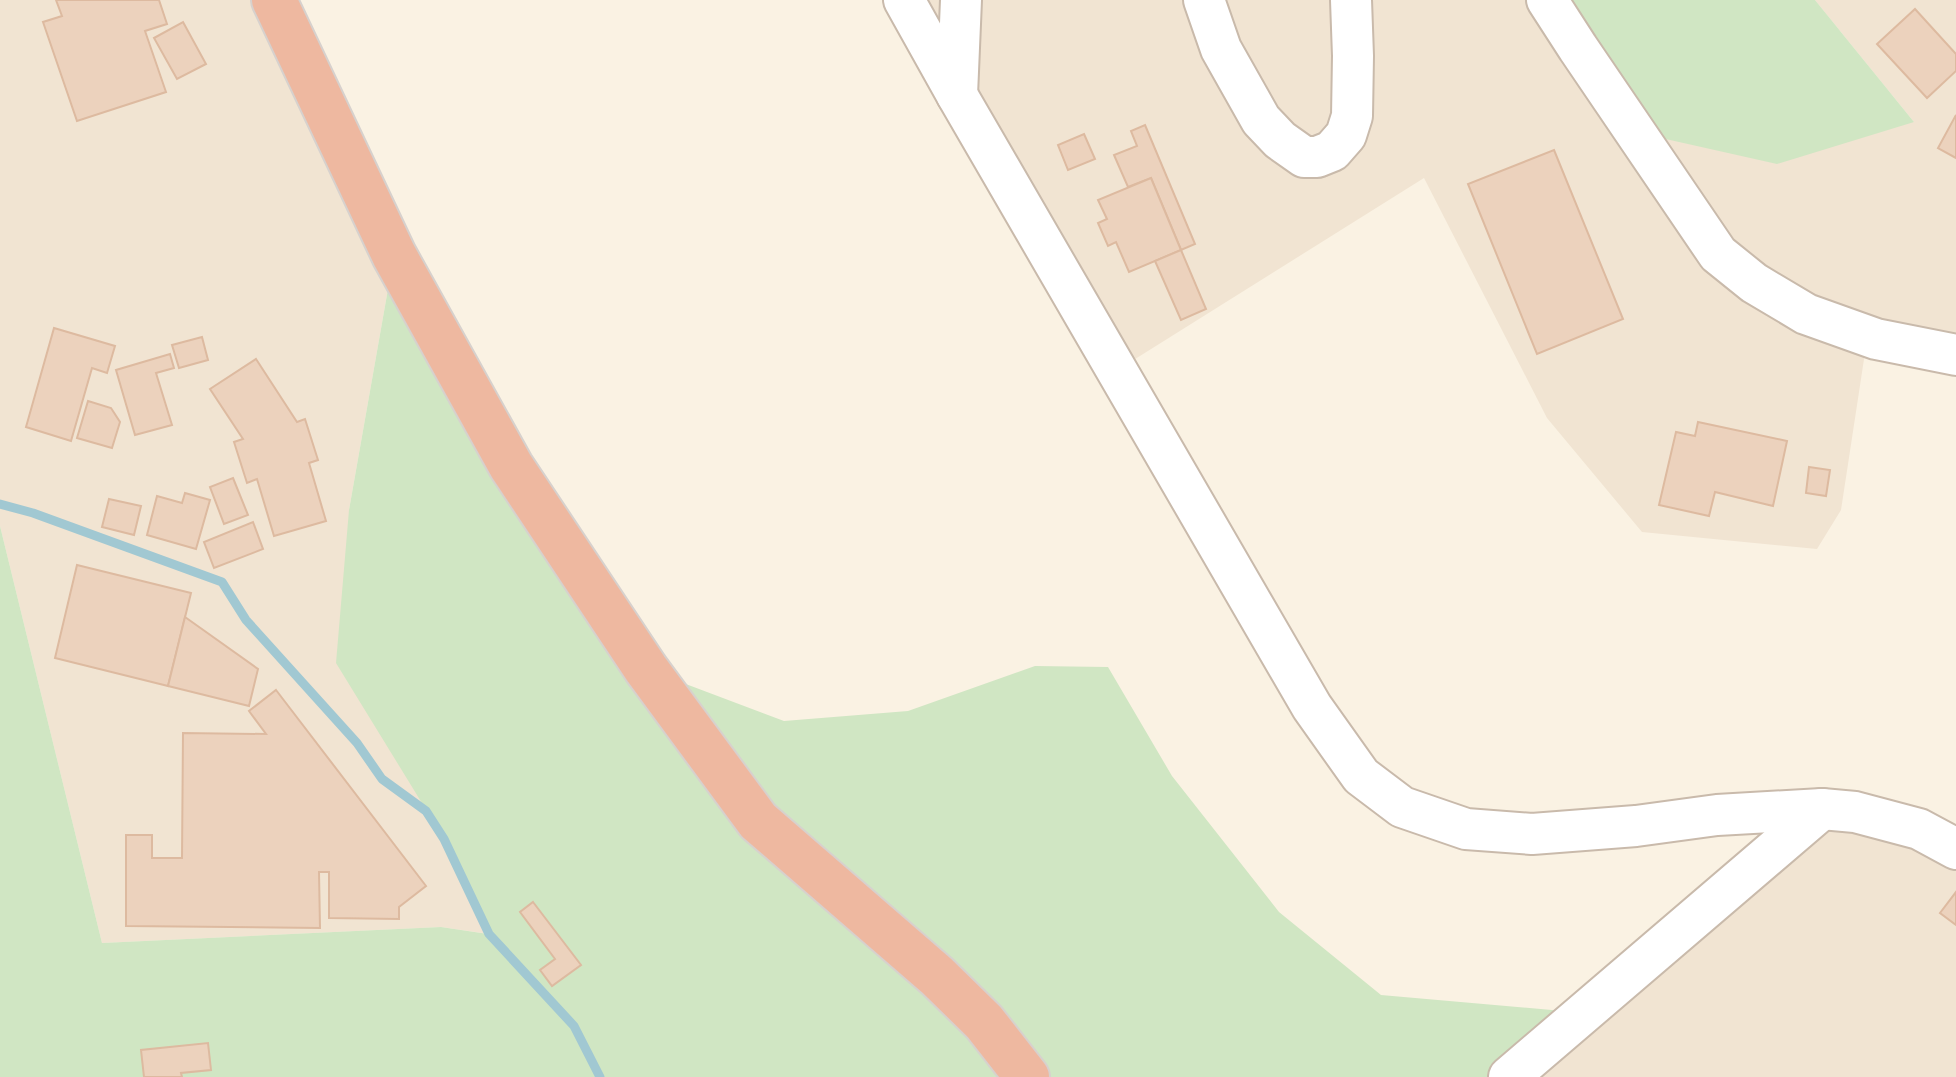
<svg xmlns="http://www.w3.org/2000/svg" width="1956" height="1077" viewBox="0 0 1956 1077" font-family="'Asap Condensed',sans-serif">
	<rect width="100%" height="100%" fill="#faf2e3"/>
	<g fill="#f1e4d2">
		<path d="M0,0H274L394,255L349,510L426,811L444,839L489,934L441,927L102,943L0,526Z"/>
		<path d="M904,0H1541L1914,122L1815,0H1956V350L1868,333L1841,510L1817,549L1642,532L1547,418L1424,178L1116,371Z"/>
		<path d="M1822,809L1956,849V1077H1509Z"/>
	</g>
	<g fill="#d0e6c3">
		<path d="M1541,0H1815L1914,122L1777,164L1630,131Z"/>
		<path d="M394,255L646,669L784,721L908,711L1035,666L1108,667L1172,776L1279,912L1381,995L1585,1013L1509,1077H0V526L102,943L441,927L488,934L444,839L336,663L349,510Z"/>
	</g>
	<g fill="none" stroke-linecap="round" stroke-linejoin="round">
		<path stroke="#a1c8d2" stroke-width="9" d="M0,504L33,513L222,582L246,620L357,743L382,779L426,811L444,839L489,934L574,1026L600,1077"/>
	</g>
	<g fill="#ecd2bd" stroke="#ddbaa0" stroke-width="2">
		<path d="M56,0H159L167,24L145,31L166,92L77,121L43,22L62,16Z"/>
		<path d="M1915,9L1956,54V71L1927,98L1877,44Z"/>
		<path d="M183,22L206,64L177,79L154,38Z"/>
		<path d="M1956,115V158L1938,148Z"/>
		<path d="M1145,125L1195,244L1181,250L1151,178L1128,187L1114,155L1137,146L1131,131Z"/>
		<path d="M1084,134L1095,159L1068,170L1058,145Z"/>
		<path d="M1554,150L1623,319L1537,354L1468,184Z"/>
		<path d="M1151,178L1181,250L1129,272L1116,242L1108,246L1098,223L1107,219L1098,200Z"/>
		<path d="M1181,250L1206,309L1181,320L1155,261Z"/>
		<path d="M54,328L115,346L107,373L92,368L71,441L26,427Z"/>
		<path d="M202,337L208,360L179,368L172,345Z"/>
		<path d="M170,354L174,368L156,373L172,425L135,435L116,370Z"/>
		<path d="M256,359L297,422L305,419L318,460L309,463L326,521L274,536L257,479L247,483L234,442L243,439L210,389Z"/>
		<path d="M88,401L111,408L120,422L112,448L77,438Z"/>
		<path d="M1698,422L1787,441L1773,506L1715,492L1709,516L1659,505L1676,432L1695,436Z"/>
		<path d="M1809,467L1830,470L1826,496L1806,493Z"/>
		<path d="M233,478L248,515L224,524L210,487Z"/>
		<path d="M185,493L210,500L196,549L147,535L157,496L182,503Z"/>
		<path d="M109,499L141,506L134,535L102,527Z"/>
		<path d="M253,522L263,549L214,568L204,542Z"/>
		<path d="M77,565L191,593L168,686L55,658Z"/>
		<path d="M185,617L258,669L249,706L168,686Z"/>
		<path d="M276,690L426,886L399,907V919L329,918V872H319L320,928L126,926V835H152V858H182L183,733L266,734L249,711Z"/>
		<path d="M1956,892V925L1940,913Z"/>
		<path d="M533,902L581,965L552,986L540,970L555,959L520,912Z"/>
		<path d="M208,1043L211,1070L181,1073L182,1077H144L141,1050Z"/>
	</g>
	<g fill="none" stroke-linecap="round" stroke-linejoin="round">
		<defs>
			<g id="minor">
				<path d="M904,0L957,95L1312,707L1361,776L1402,807L1466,829L1532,834L1636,826L1717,815L1822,809L1855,812L1919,829L1956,849"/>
				<path d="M1204,0L1221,49L1261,120L1280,140L1304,157H1317L1332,151L1346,135L1352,116L1353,56L1351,0"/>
				<path d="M1547,0L1578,48L1718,254L1754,283L1806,314L1876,339L1956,355"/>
				<path d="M957,95L961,0"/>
				<path d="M1509,1077L1822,809"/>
			</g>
			<path id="highway" d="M274,0L394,255L511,466L646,669L758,821L937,976L984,1022L1027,1077"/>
		</defs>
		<use href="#minor" stroke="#c9baab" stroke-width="44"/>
		<use href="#highway" stroke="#d7d1cd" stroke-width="48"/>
		<use href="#minor" stroke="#fff" stroke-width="40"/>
		<use href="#highway" stroke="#eeb8a0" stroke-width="44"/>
	</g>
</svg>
